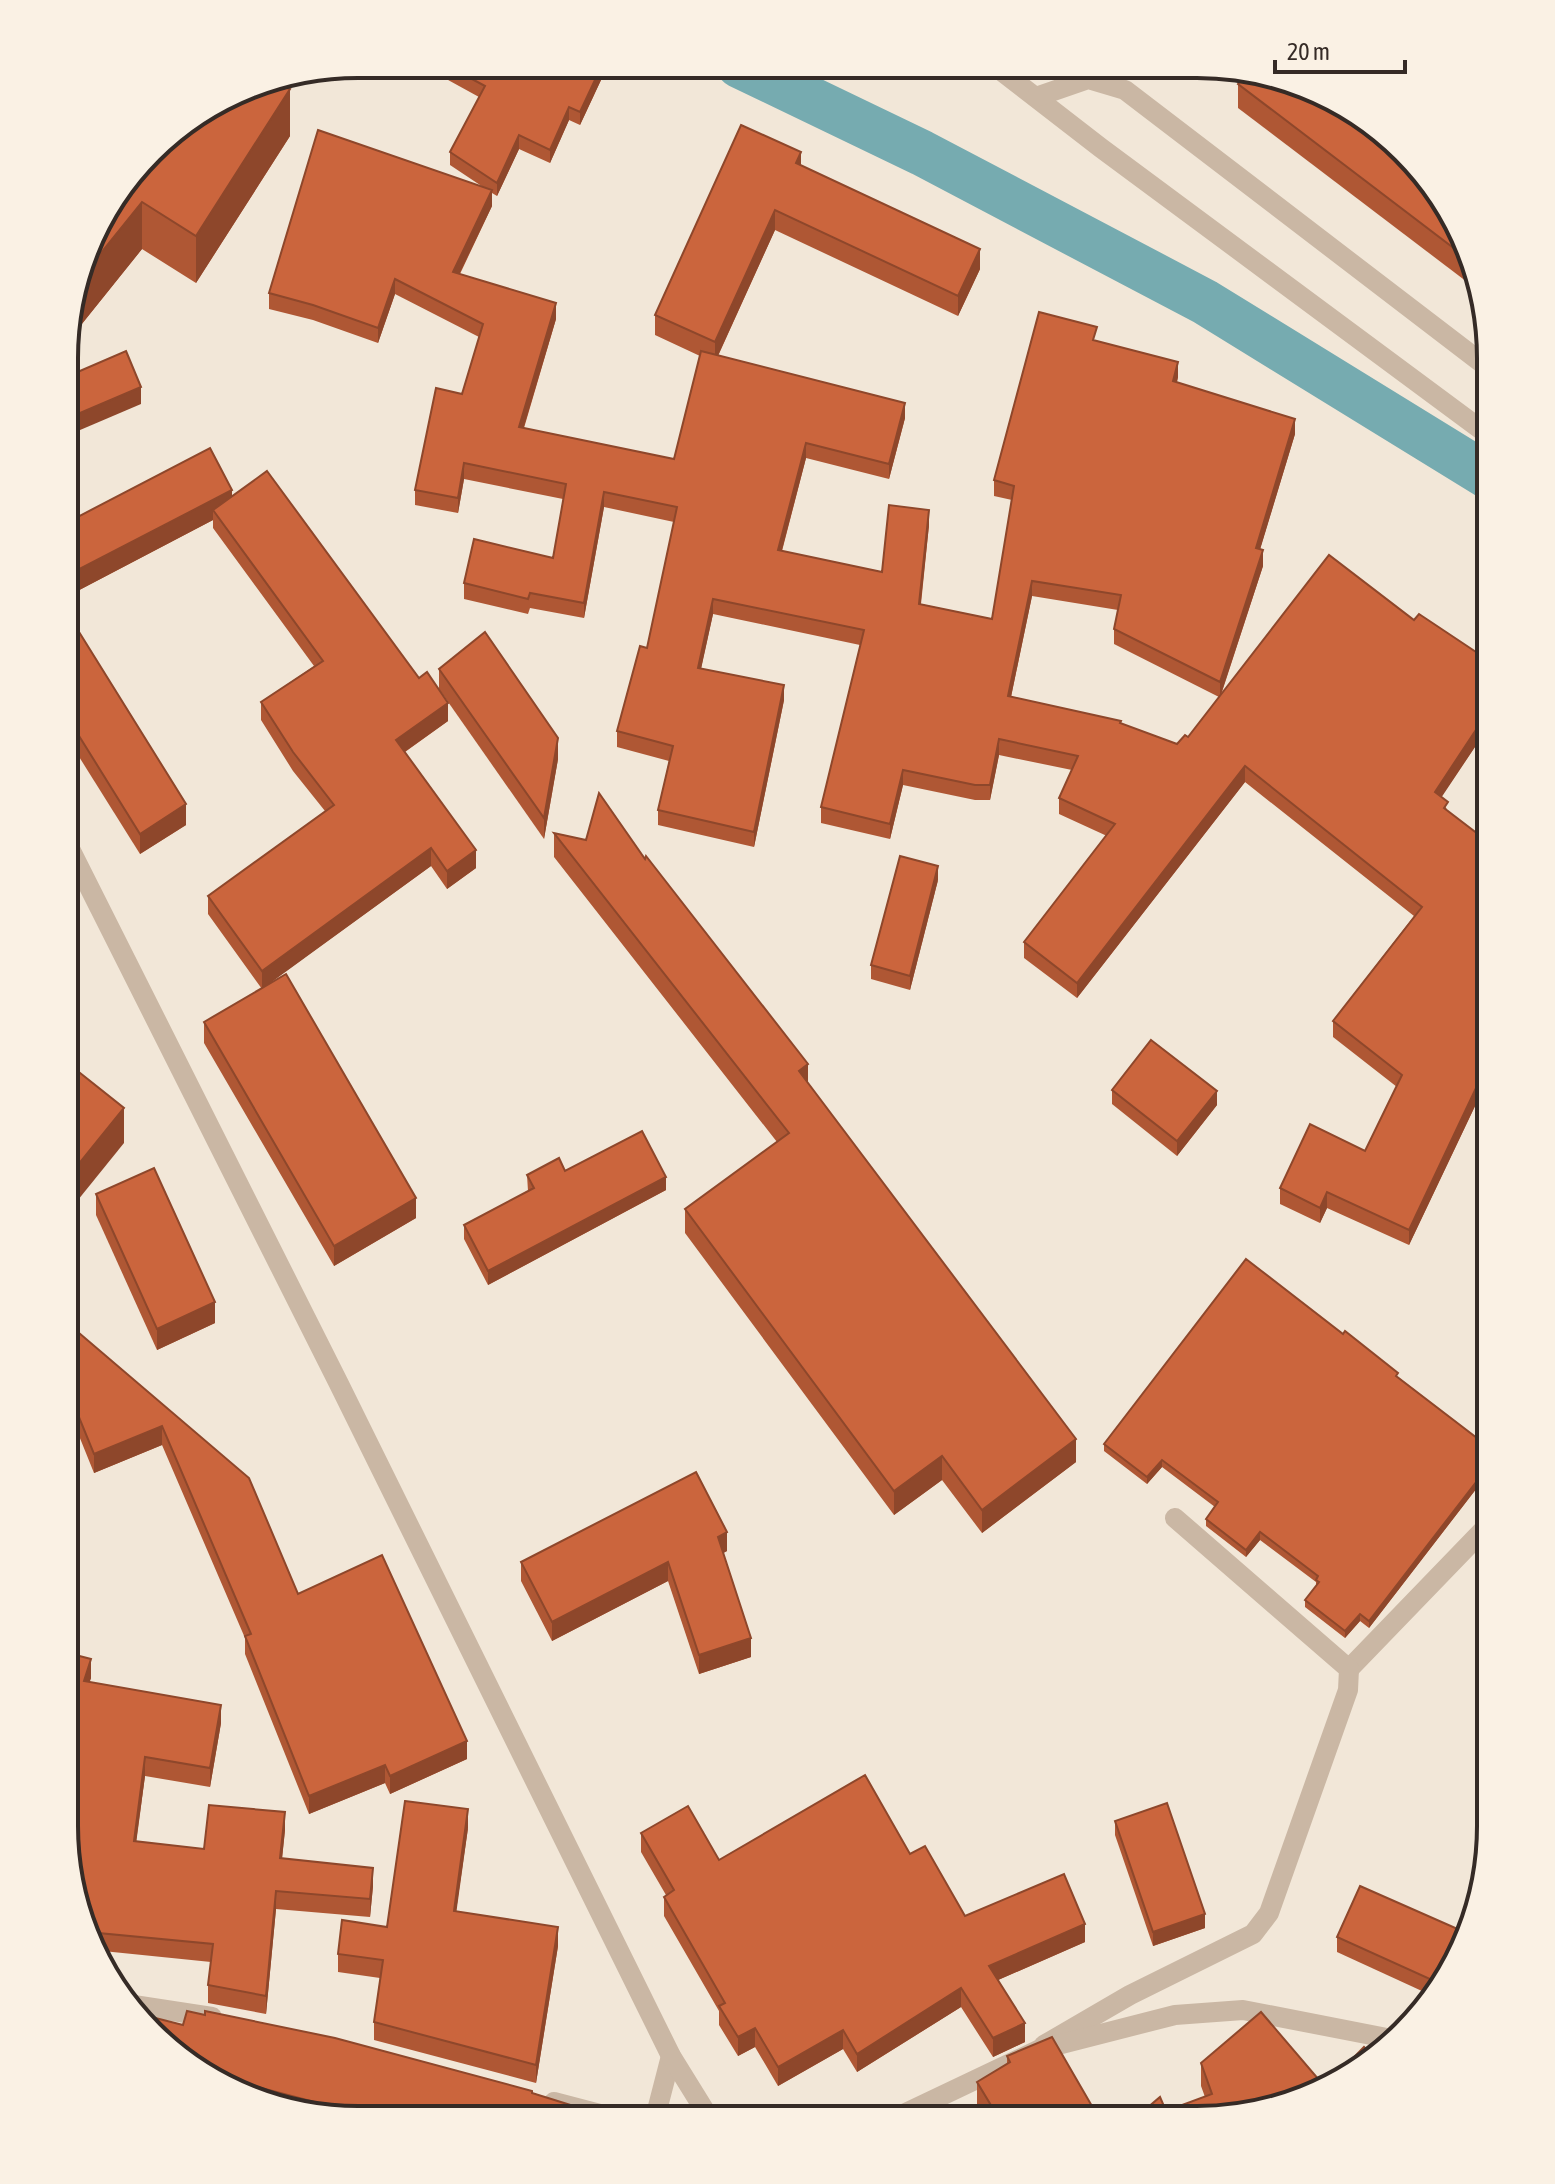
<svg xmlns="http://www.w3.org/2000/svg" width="1555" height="2184" viewBox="0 0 1555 2184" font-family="'Asap Condensed',sans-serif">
	<rect width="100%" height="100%" fill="#f2e7d8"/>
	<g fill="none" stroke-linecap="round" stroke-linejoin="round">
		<path stroke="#76abb0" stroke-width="46" d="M739,65L922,153L1205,302L1491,478"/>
		<g stroke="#cab7a4" stroke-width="20">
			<path d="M995,66L1101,148L1491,437"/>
			<path d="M1036,97L1088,79L1125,90L1491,370"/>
			<path d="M1349,1669L1490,1523"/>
			<path d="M127,2004L212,2017"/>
			<path d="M1044,2045L1130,1995L1253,1934L1269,1913L1348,1690L1349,1669L1175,1518"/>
			<path d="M554,2102L615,2118"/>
			<path d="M655,2118L671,2056"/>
		</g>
		<g stroke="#cab7a4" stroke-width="20">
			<path d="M66,841L338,1382L671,2056L710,2119"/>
			<path d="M893,2119L1038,2050L1175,2015L1243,2010L1397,2040"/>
		</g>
	</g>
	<g fill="#af5734" fill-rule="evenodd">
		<path d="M419,64L608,65L580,125L569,120L550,163L519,149L497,196L492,193V206L460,274L556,319L524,428L674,459L700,356L655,335V315L801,165L980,269L958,316L775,230L718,356L905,418L889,479L806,458L782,551L882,572L929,525L921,604L992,619L1012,500L994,496V480L1097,341L1178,377L1177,382L1295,434L1260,549L1263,566L1221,695L1414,620L1491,662V723L1441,797L1448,812L1491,844V1087L1485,1085L1409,1245L1327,1208L1320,1223L1280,1204V1188L1365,1151L1397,1087L1333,1037V1021L1414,916L1245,782L1077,998L1024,958V942L1107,836L1059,814V798L1072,770L999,755L990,800H975L903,785L890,839L821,823V807L860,645L713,614L701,668L784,700L754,847L658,825V810L669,761L617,747V731L647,648L674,522L604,507L584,618L530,608L528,614L464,599V583L553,558L563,499L464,479L458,513L415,505V490L462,394L479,337L395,294L378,343L313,320L269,309V293L483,187L450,165V152L479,97ZM1032,596L1118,610L1114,629V644L1219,697L1188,737L1177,744L1121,724L1011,697Z"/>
		<path d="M274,83L290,136L196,283L142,249L77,330L67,322V319L103,211Z"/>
		<path d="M1238,84L1461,228L1475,288L1238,108Z"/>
		<path d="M232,497L448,721L405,752L476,868L447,889L431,866L264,987L416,1218L334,1266L204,1043V1022L262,989L208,914V896L325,811L293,771L261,720V702L314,666L213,528V520L66,597Z"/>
		<path d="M66,611L186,825L140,854L66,736Z"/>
		<path d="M439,669L558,759L544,839L439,689Z"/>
		<path d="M554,833L645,859L808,1083L1076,1462L982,1533L942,1480L894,1515L685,1233V1209L777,1142L554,857Z"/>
		<path d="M938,880L910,990L871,979V965Z"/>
		<path d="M1112,1090L1217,1105L1177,1156L1112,1104Z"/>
		<path d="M565,1171L666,1190L488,1285L464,1239V1225L528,1191L527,1175Z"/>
		<path d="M96,1194L215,1323L157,1350L96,1215Z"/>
		<path d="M65,1321L249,1478L298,1594L467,1759L390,1794L385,1783L309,1814L245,1654V1638L162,1445L94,1473L65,1401Z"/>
		<path d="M1398,1377L1490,1448V1471L1369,1628L1360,1621L1345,1638L1305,1607V1600L1316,1586V1582L1260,1540L1246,1557L1206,1526V1519L1215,1507L1162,1467L1147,1484L1104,1451V1444Z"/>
		<path d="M727,1551L723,1553L751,1657L699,1674L668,1581L552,1641L521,1581V1562Z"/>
		<path d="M64,1652L91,1678L89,1682L221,1723L210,1787L145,1776L136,1842L204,1849L285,1830L282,1859L373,1886L370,1917L276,1909L266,2014L208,2003V1985L211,1962L93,1950L65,1833L73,1778L64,1775Z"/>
		<path d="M1115,1821L1205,1928L1153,1946L1115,1835Z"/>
		<path d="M468,1828L456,1911L558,1946L536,2083L374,2040V2022L380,1978L338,1972V1954L387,1927Z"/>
		<path d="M641,1833L719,1860L910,1854L965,1916L1085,1942L998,1980L1025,2042L993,2057L961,2007L857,2072L843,2049L778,2086L755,2047L738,2056L719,2025V2011L664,1916V1897L666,1895L641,1852Z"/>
		<path d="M1469,1934L1441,1990L1435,1997L1337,1952V1937Z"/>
		<path d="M183,2025L532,2093L580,2118H320L194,2070Z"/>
		<path d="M1007,2056L1100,2120L982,2113L977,2105V2082L1007,2064Z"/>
		<path d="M1201,2063L1325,2087L1327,2090L1166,2111L1205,2097L1201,2086Z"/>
	</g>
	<g fill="#8e472b">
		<path d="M602,65H608L580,125V112Z"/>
		<path d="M279,77L245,120L263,80Z"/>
		<path d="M290,89V136L196,283V236Z"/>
		<path d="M569,107V120L550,163V150Z"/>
		<path d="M519,135V149L497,196V183Z"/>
		<path d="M801,152V173L796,163Z"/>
		<path d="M492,190V206L453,287V272Z"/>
		<path d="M142,202V249L77,330V289L80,279Z"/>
		<path d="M775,210V230L715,362V342Z"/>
		<path d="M980,249V269L958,316V296Z"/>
		<path d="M395,279V294L378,343V328Z"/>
		<path d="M556,303V319L519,443V427Z"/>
		<path d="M1178,362V377L1173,397V381Z"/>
		<path d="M141,387V404L66,436V419Z"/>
		<path d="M905,403V418L889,479V464Z"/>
		<path d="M1295,419V434L1256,563V548Z"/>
		<path d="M806,443V458L778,565V550Z"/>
		<path d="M464,463V479L458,513V498Z"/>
		<path d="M232,490V511L213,510V520L66,597V576Z"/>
		<path d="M604,492V507L584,618V603Z"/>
		<path d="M929,510V525L919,619V604Z"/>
		<path d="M1263,550V566L1220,697V682Z"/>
		<path d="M1032,581V596L1008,711V696Z"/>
		<path d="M713,599V614L698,683V668Z"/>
		<path d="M784,685V700L754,847V832Z"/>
		<path d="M448,703V721L396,758V740Z"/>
		<path d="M1491,707V723L1435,807V792Z"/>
		<path d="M558,738V759L544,839V818Z"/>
		<path d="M999,739V755L990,800V785Z"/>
		<path d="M1245,766V782L1077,998V983Z"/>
		<path d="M903,770V785L890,839V824Z"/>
		<path d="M186,804V825L140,854V834Z"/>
		<path d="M431,848V866L262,989V971Z"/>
		<path d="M476,850V868L447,889V871Z"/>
		<path d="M938,866V880L910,990V976Z"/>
		<path d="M808,1064V1087L799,1071Z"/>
		<path d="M1485,1069V1085L1409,1245V1230Z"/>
		<path d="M1217,1091V1105L1177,1156V1141Z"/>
		<path d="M124,1108V1143L65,1216V1181Z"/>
		<path d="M666,1177V1190L488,1285V1271Z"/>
		<path d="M1327,1192V1208L1320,1223V1208Z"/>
		<path d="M416,1198V1218L334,1266V1246Z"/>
		<path d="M215,1302V1323L157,1350V1329Z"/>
		<path d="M162,1426V1445L94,1473V1454Z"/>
		<path d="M1076,1439V1462L982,1533V1510Z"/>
		<path d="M942,1456V1480L894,1515V1491Z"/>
		<path d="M1162,1460V1467L1147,1484V1477Z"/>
		<path d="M1490,1464V1471L1369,1628V1621Z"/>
		<path d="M727,1532V1551L718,1556V1537Z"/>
		<path d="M1260,1532V1540L1246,1557V1550Z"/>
		<path d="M668,1562V1581L552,1641V1622Z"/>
		<path d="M1360,1614V1621L1345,1638V1631Z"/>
		<path d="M751,1638V1657L699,1674V1655Z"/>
		<path d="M91,1659V1678L84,1700V1681Z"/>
		<path d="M221,1705V1723L210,1787V1768Z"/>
		<path d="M467,1741V1759L390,1794V1776Z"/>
		<path d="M145,1757V1776L134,1859V1841Z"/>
		<path d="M385,1765V1783L309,1814V1796Z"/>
		<path d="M468,1809V1828L454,1929V1911Z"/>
		<path d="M285,1812V1830L280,1877V1858Z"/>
		<path d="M373,1868V1886L370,1917V1899Z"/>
		<path d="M276,1891V1909L266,2014V1996Z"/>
		<path d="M1205,1914V1928L1153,1946V1932Z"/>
		<path d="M1085,1924V1942L989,1984V1966Z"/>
		<path d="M558,1927V1946L536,2083V2065Z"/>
		<path d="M961,1988V2007L857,2072V2054Z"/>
		<path d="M1025,2023V2042L993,2057V2038Z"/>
		<path d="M755,2028V2047L738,2056V2037Z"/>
		<path d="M843,2030V2049L778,2086V2067Z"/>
	</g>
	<g fill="#cb653d" stroke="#8e472b" stroke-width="2">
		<path d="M444,64L602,65L580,112L569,107L550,150L519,135L497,183L450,152L485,86Z"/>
		<path d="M1248,71L1376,124L1461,228L1468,259L1238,84Z"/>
		<path d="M263,80L290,89L196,236L142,202L80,279L103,211L164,137Z"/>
		<path d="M741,125L801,152L796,163L980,249L958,296L775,210L715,342L655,315Z"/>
		<path d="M318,130L492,190L453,272L556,303L519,427L674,459L701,351L905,403L889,464L806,443L778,550L882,572L889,505L929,510L919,604L992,619L1014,486L994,480L1039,312L1097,327L1093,340L1178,362L1173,381L1295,419L1256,548L1263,550L1220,682L1114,629L1121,595L1032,581L1008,696L1121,721L1120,723L1177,744L1185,735L1188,737L1329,555L1414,620L1419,614L1491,662V707L1435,792L1448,802L1444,808L1491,844V914L1487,919L1491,920V1071L1485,1069L1409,1230L1327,1192L1320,1208L1280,1188L1310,1124L1365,1151L1402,1075L1333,1021L1422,907L1245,766L1077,983L1024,942L1115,824L1059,798L1078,756L999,739L990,785H975L903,770L890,824L821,807L864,630L713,599L698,668L784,685L754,832L658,810L673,746L617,731L640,646L647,648L677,507L604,492L584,603L530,593L528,599L464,583L474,539L553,558L566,484L464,463L458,498L415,490L436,388L462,394L483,324L395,279L378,328L313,305L269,293Z"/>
		<path d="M126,351L141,387L66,419V377Z"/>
		<path d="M210,448L232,490L66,576V523Z"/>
		<path d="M267,471L419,678L427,672L448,703L396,740L476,850L447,871L431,848L262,971L208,896L334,805L293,752L261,702L323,661L213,510Z"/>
		<path d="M66,611L186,804L140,834L66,715Z"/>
		<path d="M485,632L558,738L544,818L439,669Z"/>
		<path d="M599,793L645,859L646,856L808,1064L799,1071L1076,1439L982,1510L942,1456L894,1491L685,1209L789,1133L554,833L586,840Z"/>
		<path d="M900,856L938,866L910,976L871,965Z"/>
		<path d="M286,974L416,1198L334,1246L204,1022Z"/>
		<path d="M1151,1040L1217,1091L1177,1141L1112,1090Z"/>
		<path d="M65,1061L124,1108L65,1181Z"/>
		<path d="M642,1131L666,1177L488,1271L464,1225L534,1188L527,1175L559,1158L565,1171Z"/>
		<path d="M154,1168L215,1302L157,1329L96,1194Z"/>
		<path d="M1246,1259L1343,1334L1345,1331L1398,1373L1396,1376L1490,1448V1464L1369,1621L1360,1614L1345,1631L1305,1600L1319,1582L1316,1580L1318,1576L1260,1532L1246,1550L1206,1519L1218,1502L1162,1460L1147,1477L1104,1444Z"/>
		<path d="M65,1321L249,1478L298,1594L382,1555L467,1741L390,1776L385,1765L309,1796L245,1636L251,1634L162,1426L94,1454L65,1383Z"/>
		<path d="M696,1472L727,1532L718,1537L751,1638L699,1655L668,1562L552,1622L521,1562Z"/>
		<path d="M64,1652L91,1659L84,1681L221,1705L210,1768L145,1757L134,1841L204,1849L209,1805L285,1812L280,1858L373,1868L370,1899L276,1891L266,1996L208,1985L213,1944L88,1932L65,1833L76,1760L64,1757Z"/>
		<path d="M865,1775L910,1854L925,1846L965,1916L1064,1874L1085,1924L989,1966L1025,2023L993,2038L961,1988L857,2054L843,2030L778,2067L755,2028L738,2037L719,2006L725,2003L664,1897L674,1890L641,1833L688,1806L719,1860Z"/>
		<path d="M1490,1781V1846L1475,1922Z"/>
		<path d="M405,1801L468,1809L454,1911L558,1927L536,2065L374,2022L383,1960L338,1954L342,1920L387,1927Z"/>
		<path d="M1167,1803L1205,1914L1153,1932L1115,1821Z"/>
		<path d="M1360,1886L1469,1934L1443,1985L1337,1937Z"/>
		<path d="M187,2011L205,2015V2011L335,2038L532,2091V2093L580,2108L577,2118H375L194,2070L137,2020L132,2012L183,2025Z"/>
		<path d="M1261,2012L1325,2087L1364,2047L1375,2058L1327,2090L1198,2120H1133L1160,2097L1166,2111L1212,2094L1201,2063Z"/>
		<path d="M1052,2037L1100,2120L971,2119L992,2107L977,2082L1010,2062L1007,2056Z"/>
	</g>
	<path d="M0 0H1555V2184H0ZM358 78H1197A280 280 0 0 1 1477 358V1826A280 280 0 0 1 1197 2106H358A280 280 0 0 1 78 1826V358A280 280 0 0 1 358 78Z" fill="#faf1e4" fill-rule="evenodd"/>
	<path fill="none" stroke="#352b26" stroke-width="4" d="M358 78H1197A280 280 0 0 1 1477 358V1826A280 280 0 0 1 1197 2106H358A280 280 0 0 1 78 1826V358A280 280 0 0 1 358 78Z"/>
	<path d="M1275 60v12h130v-12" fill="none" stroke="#352b26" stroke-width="4"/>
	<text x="1287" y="60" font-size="24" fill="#352b26" stroke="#faf1e4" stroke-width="6" paint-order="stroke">20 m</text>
</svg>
